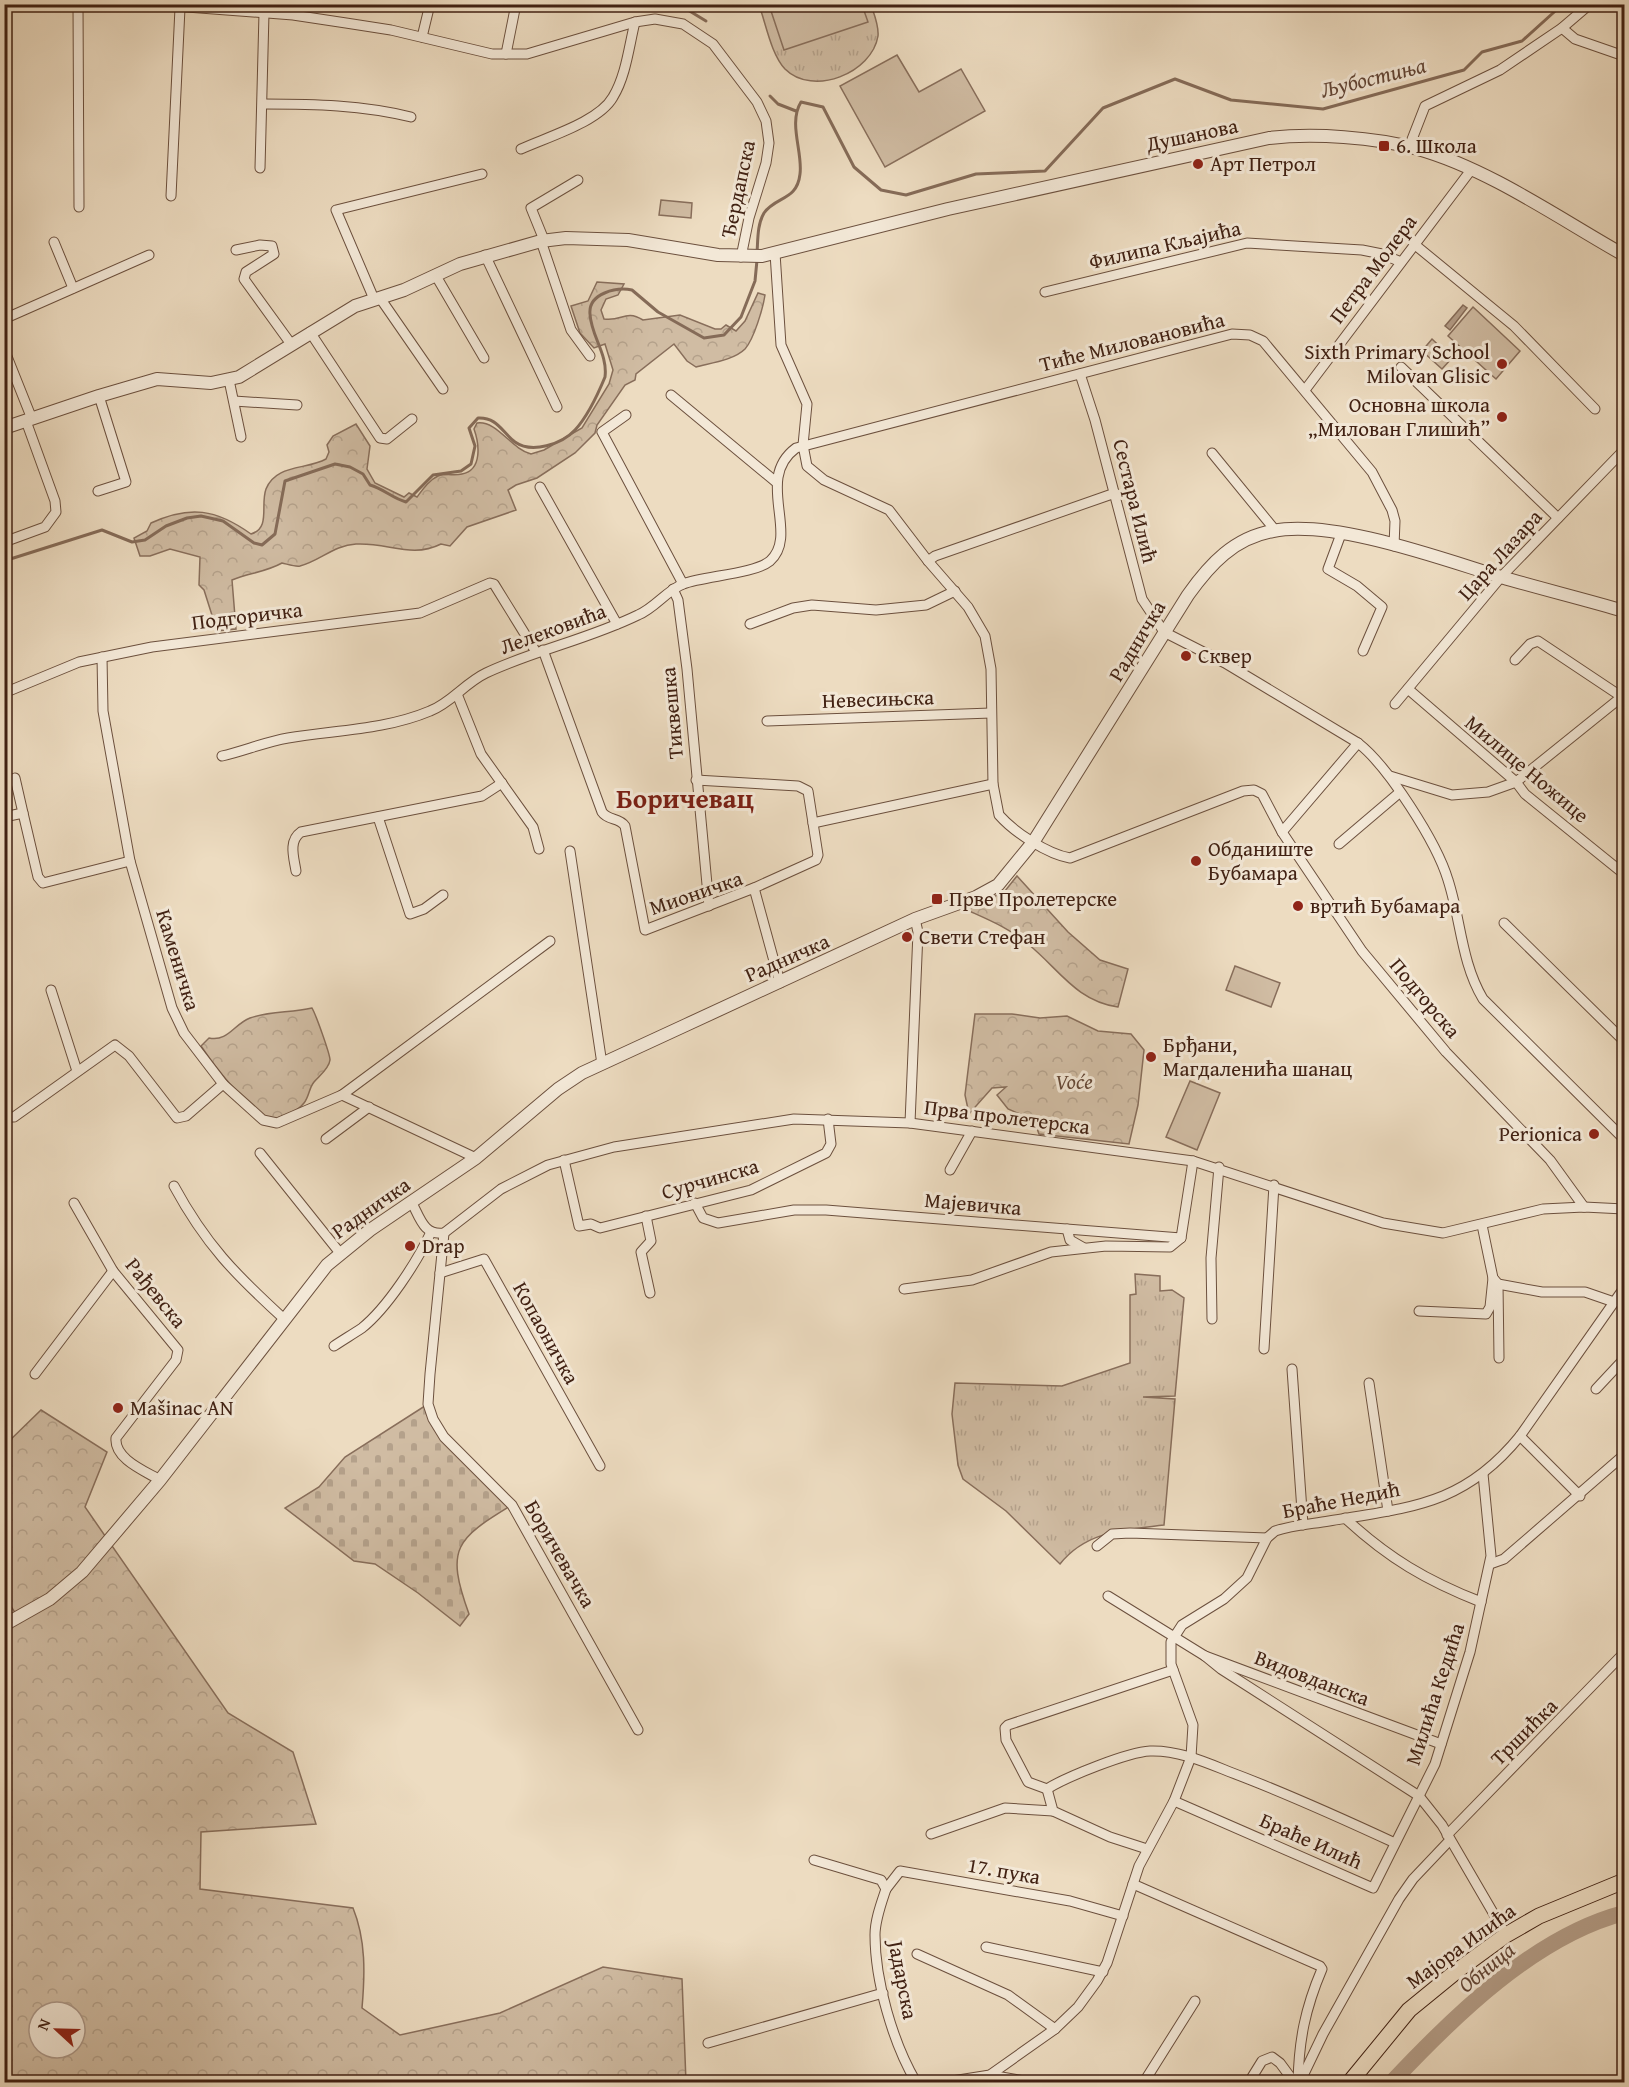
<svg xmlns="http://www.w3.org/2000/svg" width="1629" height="2087" viewBox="0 0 1629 2087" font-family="'Gentium Book Plus',serif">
	<defs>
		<pattern id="grass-tufts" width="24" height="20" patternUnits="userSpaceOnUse" patternTransform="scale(1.5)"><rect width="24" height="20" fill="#d0bca3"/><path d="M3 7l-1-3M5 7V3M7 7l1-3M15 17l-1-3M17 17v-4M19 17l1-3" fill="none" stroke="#b4a18b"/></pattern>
		<pattern id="forest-crowns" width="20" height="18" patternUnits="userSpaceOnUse" patternTransform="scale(1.5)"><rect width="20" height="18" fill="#d0bca3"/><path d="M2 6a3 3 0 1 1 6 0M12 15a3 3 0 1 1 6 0" fill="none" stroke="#b4a18b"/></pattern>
		<pattern id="cemetery-stones" width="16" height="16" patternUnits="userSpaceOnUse" patternTransform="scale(1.5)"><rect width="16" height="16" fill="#d0bca3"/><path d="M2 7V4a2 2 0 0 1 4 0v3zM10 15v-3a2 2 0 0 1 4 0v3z" fill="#b4a18b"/></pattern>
	</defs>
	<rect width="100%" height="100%" fill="#eddcc1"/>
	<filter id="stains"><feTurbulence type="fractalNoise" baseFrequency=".00333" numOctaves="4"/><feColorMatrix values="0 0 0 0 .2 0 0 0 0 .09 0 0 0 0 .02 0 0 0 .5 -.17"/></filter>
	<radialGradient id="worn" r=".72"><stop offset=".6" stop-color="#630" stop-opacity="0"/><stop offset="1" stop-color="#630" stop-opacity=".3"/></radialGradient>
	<g fill="url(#grass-tufts)" stroke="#886e5b" stroke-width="1.5">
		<path d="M759,5H871C874,14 879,25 878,36C872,73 813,97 785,69C771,54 766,24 759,5Z"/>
		<path d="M1135,1274L1160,1276V1291L1172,1290L1184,1298L1175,1396L1143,1397L1175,1399L1164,1525C1124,1530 1086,1531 1060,1564L1006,1511L963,1479L958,1465L952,1414L955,1383L1062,1386L1130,1363V1295L1136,1294Z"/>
	</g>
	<g fill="url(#forest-crowns)" stroke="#886e5b" stroke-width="1.5" fill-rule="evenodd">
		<path d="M597,282L624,284L618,295L606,299L601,310L604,319C622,322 625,309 643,320L680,315L715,329H721L726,325L736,331L745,321L758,293L765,295C763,308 754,339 745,349C734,360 711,363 696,367L687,361L674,344L636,374L635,380L625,385L597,425L595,433L575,453L537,478L516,485L508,490L516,510L467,527L450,546L441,544C411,559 388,542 356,544C334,545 320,561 300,566C295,567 287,564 282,563C266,572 249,573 232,580L236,629L217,631L204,590L199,585L200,557L170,549L150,556H140L134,538L147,531L151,523C190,505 216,509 251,534C271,528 260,505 266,489C276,464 306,470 326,459L329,452L327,445L333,436L356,424L370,446L367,469L375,483L404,497L409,493L417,497C423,489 429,480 438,476C446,473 454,476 462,474C483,470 479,443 474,429L477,423C497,420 511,449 531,454L544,450L582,428L609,384L613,370L605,344L594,348L580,333L571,306L588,301Z"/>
		<path d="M1017,876L1068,932L1100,960L1128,969L1118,1007C1076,1001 1059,969 1028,944C1009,928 989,920 967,910L1005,891Z"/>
		<path d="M312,1008C316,1015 330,1054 330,1060C329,1069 319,1076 314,1082C309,1088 309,1097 304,1103C298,1111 276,1122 267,1117C247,1109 213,1064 201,1046L209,1038C228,1042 234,1024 250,1018C270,1011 291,1013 312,1008Z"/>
		<path d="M975,1014H1012L1040,1018L1067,1016L1098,1031L1131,1034L1144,1050L1138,1105L1129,1144L1039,1134L1034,1120L1008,1109L997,1095L1006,1087L992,1088L969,1114L965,1095Z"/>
		<path d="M41,1410L107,1452L85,1507L228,1713L293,1752L316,1824L201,1832L200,1889L353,1908C366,1940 365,1974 362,2008L400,2035L500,2013L603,1967L682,1979L686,2082H5L4,1630L21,1622L5,1597V1445ZM39,2012H75V2048H39Z"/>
	</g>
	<path fill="url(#cemetery-stones)" stroke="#886e5b" stroke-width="1.5" d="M428,1404L433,1419L512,1505C456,1539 445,1548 469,1614L460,1626L418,1593L375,1564L354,1561L285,1508L319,1487L345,1457Z"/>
	<g fill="#d0bca3" stroke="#886e5b" stroke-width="1.5">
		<path d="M769,5H862L868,22L784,50Z"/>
		<path d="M897,55L919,92L961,69L985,111L885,167L840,86Z"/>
		<path d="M661,200L692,203L691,218L659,215Z"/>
		<path d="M1473,307L1520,351L1496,379L1448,336Z"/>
		<path d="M1432,339L1452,358L1442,369L1422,351Z"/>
		<path d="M1235,966L1280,983L1271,1007L1226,990Z"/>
		<path d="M1190,1081L1220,1093L1197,1150L1166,1137Z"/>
	</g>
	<path fill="#b39c86" stroke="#856b58" stroke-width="1.5" d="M1463,305L1467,308L1450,330L1445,326Z"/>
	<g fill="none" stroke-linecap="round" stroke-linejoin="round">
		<g stroke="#856b58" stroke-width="3">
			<path d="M678,4L706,21"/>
			<path d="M770,96L778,104L796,111"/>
			<path d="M757,253C758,240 757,225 764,213C776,196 797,201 800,174C803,152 788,123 801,102L823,107L854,167L881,190L906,195L976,174L1045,171L1103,108L1175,79L1231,100L1323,109L1464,70L1482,52L1522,41L1563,4"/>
			<path d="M4,561L102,530L132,542L145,540L166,526L187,518L201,516L223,521L254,543L262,545L275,534L285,481L335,464L350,467L363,474L370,485C384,489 392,498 406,502L433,475L461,471L471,464L475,446L469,428L478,418C497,417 502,432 515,442C532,454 562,444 575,430C587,417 598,394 605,377C608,354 591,336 590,314C588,293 617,287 632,290L658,312L704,338L724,335L741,317L755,281L757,260"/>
		</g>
		<path stroke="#b39c86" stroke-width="16" d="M1392,2082C1453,2017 1535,1936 1624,1913"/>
		<defs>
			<g id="minor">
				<path d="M78,4L79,207"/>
				<path d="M147,4L293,15L346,23L391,30L492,54H527L635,22L655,19L683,24L713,44L757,102L766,121L769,143L766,163L749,218L741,257"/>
				<path d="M1562,28L1575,39L1624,56"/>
				<path d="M422,37L430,4"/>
				<path d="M506,54L516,4"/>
				<path d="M264,104C314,104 362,105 411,117"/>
				<path d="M1409,147L1425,106L1500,70L1562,28L1590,4"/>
				<path d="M521,149C547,137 599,122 613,97C626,76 629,46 635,22"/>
				<path d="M260,168L264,13"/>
				<path d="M171,196L180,8"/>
				<path d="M544,240L531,208L578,180"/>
				<path d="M541,241L571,330L590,356"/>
				<path d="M54,242L73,288"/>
				<path d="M1414,244L1514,326L1595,409"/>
				<path d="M236,250L260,245L272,246L274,254L246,272L244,279L291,344"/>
				<path d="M775,253L781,345L807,404L803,445L807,466L824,480L889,510L928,561L968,607L985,636L991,669L993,784L999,815C1014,832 1047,854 1070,858L1243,791L1254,790L1262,794L1282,832L1362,951L1446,1052L1550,1160L1584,1207"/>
				<path d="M485,255L557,407"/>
				<path d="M436,276L484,358"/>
				<path d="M1045,292L1247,243L1362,250L1382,254L1401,262"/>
				<path d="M380,298L443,389"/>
				<path d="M374,299L336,210L482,174"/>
				<path d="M4,319L149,255"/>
				<path d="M310,332L380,438L387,439L412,419"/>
				<path d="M4,349L32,419"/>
				<path d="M1401,367L1558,518"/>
				<path d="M1080,374L1095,420L1142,599L1164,632L1225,663L1358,743C1388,766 1437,843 1448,880C1461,920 1461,962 1483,999L1624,1139"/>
				<path d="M229,380L241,437"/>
				<path d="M1305,390L1471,170"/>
				<path d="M671,395L776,482"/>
				<path d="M234,401L297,405"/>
				<path d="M626,415L602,432L683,584"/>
				<path d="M1212,453L1275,530"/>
				<path d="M540,487L617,624"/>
				<path d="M98,491L126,482L99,396"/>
				<path d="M1341,534L1328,569L1357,586L1382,607L1363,651"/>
				<path d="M4,542L45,527L56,512L55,501L26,421"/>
				<path d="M928,561L935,556L1115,493"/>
				<path d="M673,589L678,600L687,669L709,906"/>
				<path d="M750,624L793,608L812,605L876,610L926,605L955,591"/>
				<path d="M543,650L602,812C608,821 619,817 625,826L645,930L754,888L780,983"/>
				<path d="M102,657L103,711L130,861L172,1008L184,1033L223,1084L263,1120L277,1123L342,1095L550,941"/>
				<path d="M1515,660L1530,644L1538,641L1622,697"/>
				<path d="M1408,689L1516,782L1525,794L1624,874"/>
				<path d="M4,693L79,662L152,647L420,613L490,583L494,584L536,652"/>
				<path d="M457,694L481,754L533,827L539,849"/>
				<path d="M1395,704L1501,577L1624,450"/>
				<path d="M767,721L991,713"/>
				<path d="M222,756C244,751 265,742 288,738C335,730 385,730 430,711C451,703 465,683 486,673C535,650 589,639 638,615C655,608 666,591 683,584C704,576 754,574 770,561C800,534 754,479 796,448L1232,334L1250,335L1263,341L1372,472L1392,510L1395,521L1394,546"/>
				<path d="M1390,776L1452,795L1488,792L1516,782L1624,695"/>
				<path d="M15,778L23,813"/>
				<path d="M696,780L798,786L808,791L818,855L816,860L754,888"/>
				<path d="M4,817L23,813L38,877L43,883L130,861"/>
				<path d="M378,817L410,914L424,909L443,895"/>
				<path d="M813,823L993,784"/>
				<path d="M1282,832L1358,743"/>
				<path d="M1339,844L1399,793"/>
				<path d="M570,851L602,1064"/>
				<path d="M296,871C294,858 288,841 301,832L482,796L502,783"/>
				<path d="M1504,923L1624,1041"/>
				<path d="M51,990L77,1071"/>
				<path d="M342,1095L476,1158"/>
				<path d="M4,1117H14L115,1045L129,1056L177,1118L186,1116L223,1084"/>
				<path d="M910,1123L918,932L915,919"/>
				<path d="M326,1139L369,1107"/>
				<path d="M260,1153L340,1253"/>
				<path d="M564,1160L579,1226L591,1224L600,1228L751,1190L826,1153L831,1144L828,1119"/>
				<path d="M950,1170L972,1131"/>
				<path d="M174,1186C206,1245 235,1274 283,1318"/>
				<path d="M74,1203L113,1271L178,1350L176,1360L116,1438C114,1459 145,1471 160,1480"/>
				<path d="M412,1203C420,1218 424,1236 444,1233L501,1189L548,1165L614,1147L794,1119L910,1123L1193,1161L1383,1223L1443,1233L1543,1209L1584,1207L1624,1209"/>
				<path d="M695,1203L703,1218L718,1223L794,1210H826L1181,1238L1193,1161"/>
				<path d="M646,1216L651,1241L641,1252L650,1293"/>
				<path d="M1482,1225L1493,1278L1498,1284L1499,1358"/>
				<path d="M1067,1229L1070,1240L1084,1248"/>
				<path d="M444,1233L430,1374L428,1404L433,1419L444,1437L512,1505L638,1730"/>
				<path d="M440,1273L484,1259L600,1466"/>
				<path d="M1498,1284L1542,1292H1585L1614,1302"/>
				<path d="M904,1289L972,1280L1051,1252L1106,1246L1170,1247L1181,1238"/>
				<path d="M1419,1311L1486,1314L1490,1307L1493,1278"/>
				<path d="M1212,1319L1211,1258L1219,1167"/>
				<path d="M334,1346C343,1340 353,1334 362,1328C387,1308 417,1262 431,1232"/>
				<path d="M1264,1349L1274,1185"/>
				<path d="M1292,1369L1303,1525"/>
				<path d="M35,1374L113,1271"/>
				<path d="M1369,1383L1388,1511"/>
				<path d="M1596,1389L1624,1359"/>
				<path d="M1520,1436L1580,1496"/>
				<path d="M1345,1518C1388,1558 1427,1581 1481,1602"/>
				<path d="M1097,1546L1112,1534L1130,1533L1267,1538"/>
				<path d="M1490,1564L1504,1559L1624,1455"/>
				<path d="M1108,1596L1205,1656L1441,1744"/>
				<path d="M1205,1656L1221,1669L1419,1796L1442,1825L1506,1935"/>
				<path d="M1173,1670L1008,1725L1005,1728L1006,1740L1028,1782L1047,1789C1066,1777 1128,1752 1150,1751C1178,1750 1205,1762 1230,1772C1286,1793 1341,1818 1395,1843"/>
				<path d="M1047,1789L1053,1811L1110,1837L1147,1849"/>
				<path d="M1174,1801L1373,1888L1435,1764L1470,1652L1491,1556L1483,1474"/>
				<path d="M931,1834L1005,1808L1053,1811"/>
				<path d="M1447,1835L1624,1653"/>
				<path d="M814,1860L881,1880L886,1889C881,1904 875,1920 875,1935C875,1981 893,2043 916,2082"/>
				<path d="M1133,1884L1320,1966L1322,1969C1305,2009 1299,2040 1298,2082"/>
				<path d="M886,1889L900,1871L1070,1901L1123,1916"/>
				<path d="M986,1947L1103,1972"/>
				<path d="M917,1954L1008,1995L1055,2029"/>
				<path d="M708,2043L883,1993"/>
				<path d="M990,2075L1030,2082"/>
				<path d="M946,2082L990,2075L1055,2029L1078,2007L1097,1981L1107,1963L1139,1866L1174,1801L1191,1757L1193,1725L1171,1664V1642L1182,1625L1224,1599L1247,1578L1267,1538L1275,1531C1293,1525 1312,1524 1329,1521C1412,1507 1464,1505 1520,1436L1624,1288"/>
				<path d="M1144,2082L1195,2001"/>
				<path d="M1249,2082L1262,2061L1272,2057L1280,2063L1294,2082"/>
				<path d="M1300,2082L1323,2034L1399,1899L1413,1879L1450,1840"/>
			</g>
			<g id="tertiary">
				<path d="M4,428L99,396L157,379L211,383L239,377L355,306L404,290L460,264L541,241L566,238L628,240L718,255L762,256L948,209L1269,138C1314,133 1374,137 1418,149C1489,169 1560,219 1624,255"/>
				<path d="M4,1625L50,1599L82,1572L160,1480L327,1265L370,1230L476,1158L558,1089L582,1073L686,1025L915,919L976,897L998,885L1034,841L1188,595C1210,564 1234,538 1273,531C1333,519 1442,559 1501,577C1542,589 1583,599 1624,611"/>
			</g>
			<path id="primary" d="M1350,2082L1409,2010L1458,1970L1506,1935L1539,1916L1624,1881"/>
		</defs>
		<use href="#minor" stroke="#6c503e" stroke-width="11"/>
		<use href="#tertiary" stroke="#6c503e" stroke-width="14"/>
		<use href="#primary" stroke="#412113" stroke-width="17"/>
		<use href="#minor" stroke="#f3e8d7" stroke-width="9"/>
		<use href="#tertiary" stroke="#f3e8d7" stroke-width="12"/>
		<use href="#primary" stroke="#eddcc1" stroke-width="15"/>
	</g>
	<g fill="#8f2418" stroke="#f3e8d7" stroke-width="2">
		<rect x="1378" y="140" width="12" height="12" rx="3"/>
		<circle cx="1198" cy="164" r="6"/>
		<circle cx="1502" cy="364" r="6"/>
		<circle cx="1502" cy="417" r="6"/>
		<circle cx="1186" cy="656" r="6"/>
		<circle cx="1196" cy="861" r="6"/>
		<rect x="931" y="893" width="12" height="12" rx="3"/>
		<circle cx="1298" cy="906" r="6"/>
		<circle cx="907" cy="937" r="6"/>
		<circle cx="1151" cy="1057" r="6"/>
		<circle cx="1594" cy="1134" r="6"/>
		<circle cx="410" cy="1246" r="6"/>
		<circle cx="118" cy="1408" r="6"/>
	</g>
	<g text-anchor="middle" stroke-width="6" stroke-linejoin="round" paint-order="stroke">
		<g font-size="21" fill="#412113" stroke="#f3e8d7">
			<text transform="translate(1192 135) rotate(-12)" y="7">Душанова</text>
			<text transform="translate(738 189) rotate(-78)" y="7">Ђердапска</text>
			<text transform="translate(1165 245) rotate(-13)" y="7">Филипа Кљајића</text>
			<text transform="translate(1373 269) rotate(-53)" y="7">Петра Молера</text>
			<text transform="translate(1132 342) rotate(-14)" y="7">Тиће Миловановића</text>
			<text transform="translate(1135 501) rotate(76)" y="7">Сестара Илић</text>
			<text transform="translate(1500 555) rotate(-48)" y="7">Цара Лазара</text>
			<text transform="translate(247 616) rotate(-7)" y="7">Подгоричка</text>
			<text transform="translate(553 629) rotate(-20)" y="7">Лелековића</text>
			<text transform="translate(1137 641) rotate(-59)" y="7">Радничка</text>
			<text transform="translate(878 699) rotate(-2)" y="7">Невесињска</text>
			<text transform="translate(672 713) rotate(-95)" y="7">Тиквешка</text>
			<text transform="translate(1527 769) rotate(40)" y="7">Милице Ножице</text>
			<text transform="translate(696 893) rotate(-19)" y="7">Мионичка</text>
			<text transform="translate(787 958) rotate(-24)" y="7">Радничка</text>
			<text transform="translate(178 960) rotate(73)" y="7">Каменичка</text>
			<text transform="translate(1425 998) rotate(50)" y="7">Подгорска</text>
			<text transform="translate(1007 1117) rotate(7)" y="7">Прва пролетерска</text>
			<text transform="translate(710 1179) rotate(-16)" y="7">Сурчинска</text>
			<text transform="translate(973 1204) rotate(5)" y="7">Мајевичка</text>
			<text transform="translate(371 1208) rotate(-35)" y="7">Радничка</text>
			<text transform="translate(156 1293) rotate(51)" y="7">Рађевска</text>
			<text transform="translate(546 1333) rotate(61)" y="7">Копаоничка</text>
			<text transform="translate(1341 1500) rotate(-11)" y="7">Браће Недић</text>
			<text transform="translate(560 1554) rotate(60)" y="7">Боричевачка</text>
			<text transform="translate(1312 1678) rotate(21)" y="7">Видовданска</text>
			<text transform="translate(1435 1694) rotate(-72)" y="7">Милића Кедића</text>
			<text transform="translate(1524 1732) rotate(-45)" y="7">Тршићка</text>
			<text transform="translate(1311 1841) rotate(24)" y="7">Браће Илић</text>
			<text transform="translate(1004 1871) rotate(10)" y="7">17. пука</text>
			<text transform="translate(1461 1946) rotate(-36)" y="7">Мајора Илића</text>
			<text transform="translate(903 1980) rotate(79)" y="7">Јадарска</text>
		</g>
		<g font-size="21" fill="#412113" stroke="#f3e8d7" text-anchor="start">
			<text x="1396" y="153">6. Школа</text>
			<text x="1210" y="171">Арт Петрол</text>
			<text x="1490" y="359" text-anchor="end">Sixth Primary School<tspan x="1490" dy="24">Milovan Glisic</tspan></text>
			<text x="1490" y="412" text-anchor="end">Основна школа<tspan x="1490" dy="24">„Милован Глишић”</tspan></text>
			<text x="1198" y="663">Сквер</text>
			<text x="1208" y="856">Обданиште<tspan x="1208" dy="24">Бубамара</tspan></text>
			<text x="949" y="906">Прве Пролетерске</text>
			<text x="1310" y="913">вртић Бубамара</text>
			<text x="919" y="944">Свети Стефан</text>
			<text x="1163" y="1052">Брђани,<tspan x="1163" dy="24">Магдаленића шанац</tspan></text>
			<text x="1582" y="1141" text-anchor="end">Perionica</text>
			<text x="422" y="1253">Drap</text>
			<text x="130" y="1415">Mašinac AN</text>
		</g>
		<g font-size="21" font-style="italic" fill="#654837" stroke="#f3e8d7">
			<text x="1074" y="1089">Voće</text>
		</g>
		<g font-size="22" font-style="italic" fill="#634636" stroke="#f3e8d7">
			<text transform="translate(1373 77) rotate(-14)" y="8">Љубостиња</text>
			<text transform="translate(1486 1967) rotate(-39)" y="8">Обница</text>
		</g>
		<g font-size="27" font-weight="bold" fill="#7a1f14" stroke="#f3e8d7">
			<text x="685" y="808">Боричевац</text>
		</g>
	</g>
	<rect width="1629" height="2087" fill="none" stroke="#eddcc1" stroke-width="24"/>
	<rect x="6" y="6" width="1617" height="2075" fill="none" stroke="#412113" stroke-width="3"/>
	<rect x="12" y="12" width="1605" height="2063" fill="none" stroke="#412113" stroke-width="1.5"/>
	<g transform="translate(57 2030) rotate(292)"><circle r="28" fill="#f3e8d7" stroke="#ac9889" stroke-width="1.5"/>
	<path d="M0-4.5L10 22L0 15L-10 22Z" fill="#8f2418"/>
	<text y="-9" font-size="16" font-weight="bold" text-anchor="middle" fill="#412113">N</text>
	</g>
	<rect width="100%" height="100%" filter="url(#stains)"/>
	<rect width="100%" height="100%" fill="url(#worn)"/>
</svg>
